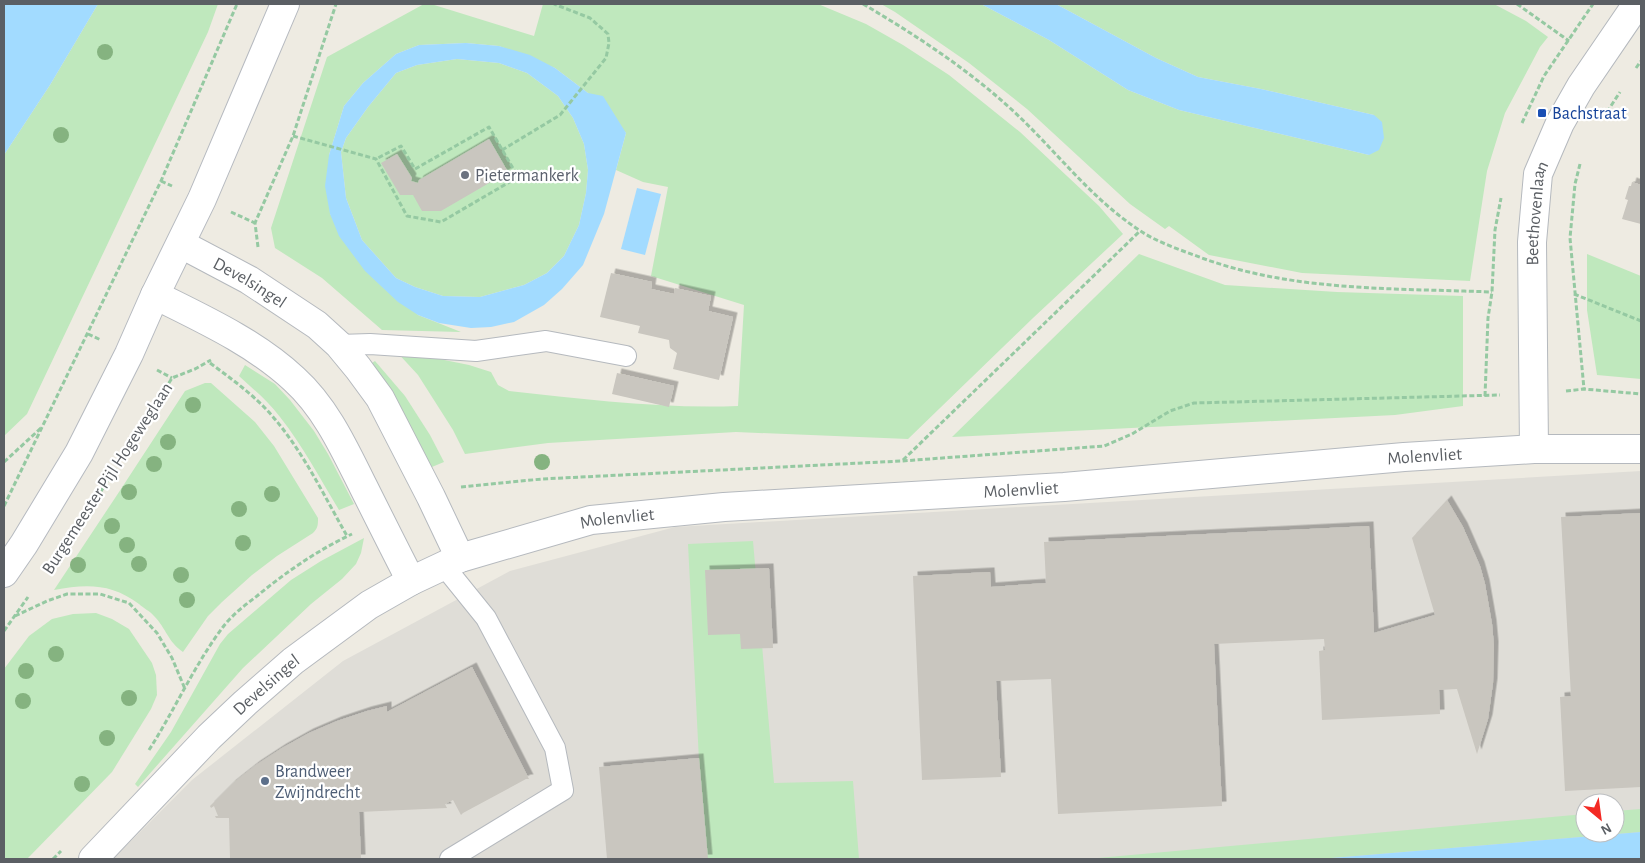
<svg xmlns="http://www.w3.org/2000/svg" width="1645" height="863" viewBox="0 0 1645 863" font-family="'Alegreya Sans',sans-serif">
	<defs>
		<filter id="shadow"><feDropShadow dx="4.5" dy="-4.5" stdDeviation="0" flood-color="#0004"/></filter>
	</defs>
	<rect width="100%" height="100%" fill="#eeebe2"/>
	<path fill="#dfddd7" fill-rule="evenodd" d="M1641,471V859H113L192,780L343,661L510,571L675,527ZM1585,803H1615V833H1585Z"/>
	<g fill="#bfe8bd">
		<path d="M98,4H218L208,32L27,414L4,436V155L50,85Z"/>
		<path d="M424,4H431L534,36L543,4H818L866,24L903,45L949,75L1020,132L1099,206L1123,234L1033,318L908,439L736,432L548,443L465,454L453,430L418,375L395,350L469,365L491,372L498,385L509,391C585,399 661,409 738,406L744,305L651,276L668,187L643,182L616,170L626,133L588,93L555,68L499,46L466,43L419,45L396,54L363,83L344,106L329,155L330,214L418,315L461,332L382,330L322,278L275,248L271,228L327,57Z"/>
		<path d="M881,4H981L1049,40L1128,90L1179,110L1369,155L1374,115L1261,89L1198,77L1156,58L1056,4H1494L1526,21L1548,37L1540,47L1505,113L1487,171L1470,281L1302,273L1209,255L1169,226L1165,229L1130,204L1027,109L969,63L895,12Z"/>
		<path d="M457,59L499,63L527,73L558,96L573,118L584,144L588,170L586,193L579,225L564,256L547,273L524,285L480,297L443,296L415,287L396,278L362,240L346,198L341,152L346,138L368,107L396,73L417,65Z"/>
		<path d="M1139,254L1225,285L1337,292L1463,296V406L1395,415L952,437Z"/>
		<path d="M1587,254L1641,276V379L1597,375L1587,310Z"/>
		<path d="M375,361L405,396L430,435L444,462L427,469L369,365Z"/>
		<path d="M245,365L275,384L290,400L314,431L328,454L354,504L339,510C320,479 303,446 280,417C268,401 253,389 239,376Z"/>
		<path d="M205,383H211L255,422L274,446L318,518C318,525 318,528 313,533L277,556L252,575L222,602L208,616L183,652C168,642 166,628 154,616C150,611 143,608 139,604C111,583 86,584 54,590L119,492L185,391Z"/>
		<path d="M364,538L361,553L356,564L342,579L311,604L243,668L138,787L135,784L171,732L220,644L228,634L291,580L321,561Z"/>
		<path d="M753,541L774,783L853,781L859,859H704L688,544Z"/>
		<path d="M96,613L112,619L129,629L152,663L156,675L157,695L151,709L112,772L27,859H4V669L29,636L52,619L73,614Z"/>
		<path d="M1641,809V832L1320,859H1087L1585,814V833H1615V811Z"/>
	</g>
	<g fill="#a2dbff" fill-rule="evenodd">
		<path d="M4,4H98L50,85L4,155Z"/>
		<path d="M981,4H1056L1156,58L1198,77L1261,89L1374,115L1382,122L1384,138L1379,150L1369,155L1179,110L1128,90L1049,40Z"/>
		<path d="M466,43L499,46L530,55L555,68L588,93L603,96L626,133L604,214L583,265L562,289L544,305L514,322L491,327L471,328L439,323L418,315L398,302L365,271L339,236L330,214L325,186L329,155L344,106L363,83L396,54L419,45ZM457,59L499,63L527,73L558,96L573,118L584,144L588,170L586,193L579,225L564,256L547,273L524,285L480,297L443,296L415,287L396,278L362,240L346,198L341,152L346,138L368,107L396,73L417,65Z"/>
		<path d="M637,188L661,194L645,255L621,249Z"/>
		<path d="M1641,832V859H1320Z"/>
	</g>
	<g fill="#c9c6bf" filter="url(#shadow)">
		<path d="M489,139L508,172L441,211H422L413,195H400L381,163L397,154L412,178L411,181L418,183L419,180Z"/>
		<path d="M1632,182L1641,185V224L1622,219L1628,200L1625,199L1629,186H1631Z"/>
		<path d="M611,273L652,282L651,289L674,294L675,288L711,296L708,311L733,317L719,380L673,369L677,353L670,348L669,340L638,333L640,326L600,317Z"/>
		<path d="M617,373L674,386L669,407L612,394Z"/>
		<path d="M1447,500L1463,527L1480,566L1485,584L1492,624L1494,646L1493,683L1488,719L1477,754L1457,689L1439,690L1440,714L1322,720L1319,651L1325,650L1324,639L1214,644L1222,806L1058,814L1051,679L996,681L1001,777L922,780L913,576L990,572L991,587L1046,583L1044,542L1369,526L1374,633L1435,615L1412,538Z"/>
		<path d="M1641,513V787L1565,791L1560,697L1571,696L1561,517Z"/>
		<path d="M769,568L773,648L741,649L740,634L708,635L705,570Z"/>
		<path d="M472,667L529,779H526L463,813L461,815L453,800L445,804L447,808L359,812L361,859H230L229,818H216L215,816H218L214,806L211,808L210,806L232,784L256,765L282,748L309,733L337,721L367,711L387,706V712Z"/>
		<path d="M699,758L708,859H607L599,767Z"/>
	</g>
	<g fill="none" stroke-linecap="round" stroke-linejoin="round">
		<defs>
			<g id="service">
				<path d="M339,345L370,344L476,351L546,341L626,356"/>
				<path d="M444,566L486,618L555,748L563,790L450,859"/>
			</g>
			<g id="tertiary">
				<path id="s1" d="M181,244L249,280L317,325L339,345L358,368L380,398L431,497L460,558"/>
				<path d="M155,295C203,319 254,342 294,379C326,408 344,448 363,486C379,518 395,550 411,581"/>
				<path id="s2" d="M1534,449L1532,242L1538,174L1560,123L1581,86L1637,4"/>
				<path id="s3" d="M93,859L209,737L245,703L293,661L369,605L411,581L460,558L591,520L724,507L1064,487L1404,457L1534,449H1641"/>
			</g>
			<path id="secondary" d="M4,573L24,544L79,453L129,354L155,295L202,199L285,4"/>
		</defs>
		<use href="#service" stroke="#b5b9be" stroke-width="22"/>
		<use href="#tertiary" stroke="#b5b9be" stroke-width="30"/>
		<use href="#secondary" stroke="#b6bac0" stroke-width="30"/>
		<g stroke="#95c9a2" stroke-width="3" stroke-dasharray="5 2.5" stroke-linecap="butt">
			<path d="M863,4C914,34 966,68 1010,108C1054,148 1089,197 1139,230C1155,241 1175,248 1194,255C1289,292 1391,288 1492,292"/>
			<path d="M1517,4L1569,41"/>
			<path d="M1636,68L1641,61"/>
			<path d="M1607,112L1620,92"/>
			<path d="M1522,123L1544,76L1593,4"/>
			<path d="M293,136L376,159L407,216L441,222L518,177L489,127L415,169L401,146L376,159"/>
			<path d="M502,150L560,115L606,58L609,43L608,34L590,18L554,4"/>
			<path d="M1580,164L1575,184L1570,238L1584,389"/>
			<path d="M161,181L172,186"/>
			<path d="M231,212L255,223"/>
			<path d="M258,247L255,223L293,136L336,4"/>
			<path d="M1574,294L1641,321"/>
			<path d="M88,334L101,340"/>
			<path d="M210,363C229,377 247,390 264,407C299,443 322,492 347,536"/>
			<path d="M157,370L172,378"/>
			<path d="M1566,391L1584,389L1641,394"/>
			<path d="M1485,396L1488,318L1492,292L1495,230L1501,198"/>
			<path d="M903,460L1140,231"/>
			<path d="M4,462L41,428"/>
			<path d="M461,487L542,479L902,461L1104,446L1132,434L1170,411L1194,403L1500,395"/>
			<path d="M4,506L161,181L237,4"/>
			<path d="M63,547L93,504L172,378L195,369L211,360"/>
			<path d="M15,616L47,601L67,594H100L129,603L157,633L172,658L185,689"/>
			<path d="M4,631L28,597"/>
			<path d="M149,750C174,711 195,664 223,627C232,615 245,605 257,596C286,572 318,550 352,534"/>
			<path d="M53,859L61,851"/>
		</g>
		<use href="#service" stroke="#fff" stroke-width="20"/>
		<use href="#tertiary" stroke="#fff" stroke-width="28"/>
		<use href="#secondary" stroke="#fff" stroke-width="28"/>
	</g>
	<g fill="#85b380">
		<circle cx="105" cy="52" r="8"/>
		<circle cx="61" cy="135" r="8"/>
		<circle cx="193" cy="405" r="8"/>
		<circle cx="168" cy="442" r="8"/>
		<circle cx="542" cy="462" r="8"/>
		<circle cx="154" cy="464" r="8"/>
		<circle cx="129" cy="492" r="8"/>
		<circle cx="272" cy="494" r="8"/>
		<circle cx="239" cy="509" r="8"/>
		<circle cx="112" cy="526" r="8"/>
		<circle cx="243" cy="543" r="8"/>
		<circle cx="127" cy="545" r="8"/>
		<circle cx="139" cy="564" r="8"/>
		<circle cx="78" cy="565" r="8"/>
		<circle cx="181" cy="575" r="8"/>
		<circle cx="187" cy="600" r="8"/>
		<circle cx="56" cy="654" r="8"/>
		<circle cx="26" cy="671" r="8"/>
		<circle cx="129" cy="698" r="8"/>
		<circle cx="23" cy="701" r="8"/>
		<circle cx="107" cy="738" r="8"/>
		<circle cx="82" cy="784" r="8"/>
	</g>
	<rect fill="#1a4fb4" stroke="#fff" stroke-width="2" x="1537" y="108" width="10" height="10" rx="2.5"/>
	<circle fill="#6b7280" stroke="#fff" stroke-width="2" cx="465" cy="175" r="5"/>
	<circle fill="#5c6f8a" stroke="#fff" stroke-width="2" cx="265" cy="781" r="5"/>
	<g text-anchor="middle" stroke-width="4.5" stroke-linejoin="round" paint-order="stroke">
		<g font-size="18" fill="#164399" stroke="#fff" text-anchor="start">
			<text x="1552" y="119">Bachstraat</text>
		</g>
		<g font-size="18" fill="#5b616d" stroke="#fff" text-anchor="start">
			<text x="475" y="181">Pietermankerk</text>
		</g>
		<g font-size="18" fill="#5b5f64" stroke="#fff">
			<text dy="6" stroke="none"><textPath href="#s2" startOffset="236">Beethovenlaan</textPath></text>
			<text dy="6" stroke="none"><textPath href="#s1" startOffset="79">Develsingel</textPath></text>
			<text dy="6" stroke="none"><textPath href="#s3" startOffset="1451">Molenvliet</textPath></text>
			<text transform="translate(107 478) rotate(-57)" y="6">Burgemeester Pijl Hogeweglaan</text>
			<text dy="6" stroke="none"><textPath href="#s3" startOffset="1046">Molenvliet</textPath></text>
			<text dy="6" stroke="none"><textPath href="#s3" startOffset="641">Molenvliet</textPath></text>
			<text dy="6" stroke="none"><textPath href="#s3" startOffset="246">Develsingel</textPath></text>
		</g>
		<g font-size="18" fill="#4e5e75" stroke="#fff" text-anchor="start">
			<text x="275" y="777">Brandweer<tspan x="275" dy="21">Zwijndrecht</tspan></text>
		</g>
	</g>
	<rect width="1645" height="863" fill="none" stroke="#5b5f64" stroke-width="10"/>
	<g transform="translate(1600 818) rotate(151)"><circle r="24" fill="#ffffff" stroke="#bdbfc1"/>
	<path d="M0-4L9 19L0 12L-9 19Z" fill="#f32a24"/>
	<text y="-8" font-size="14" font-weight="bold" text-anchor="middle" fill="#5b5f64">N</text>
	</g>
</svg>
